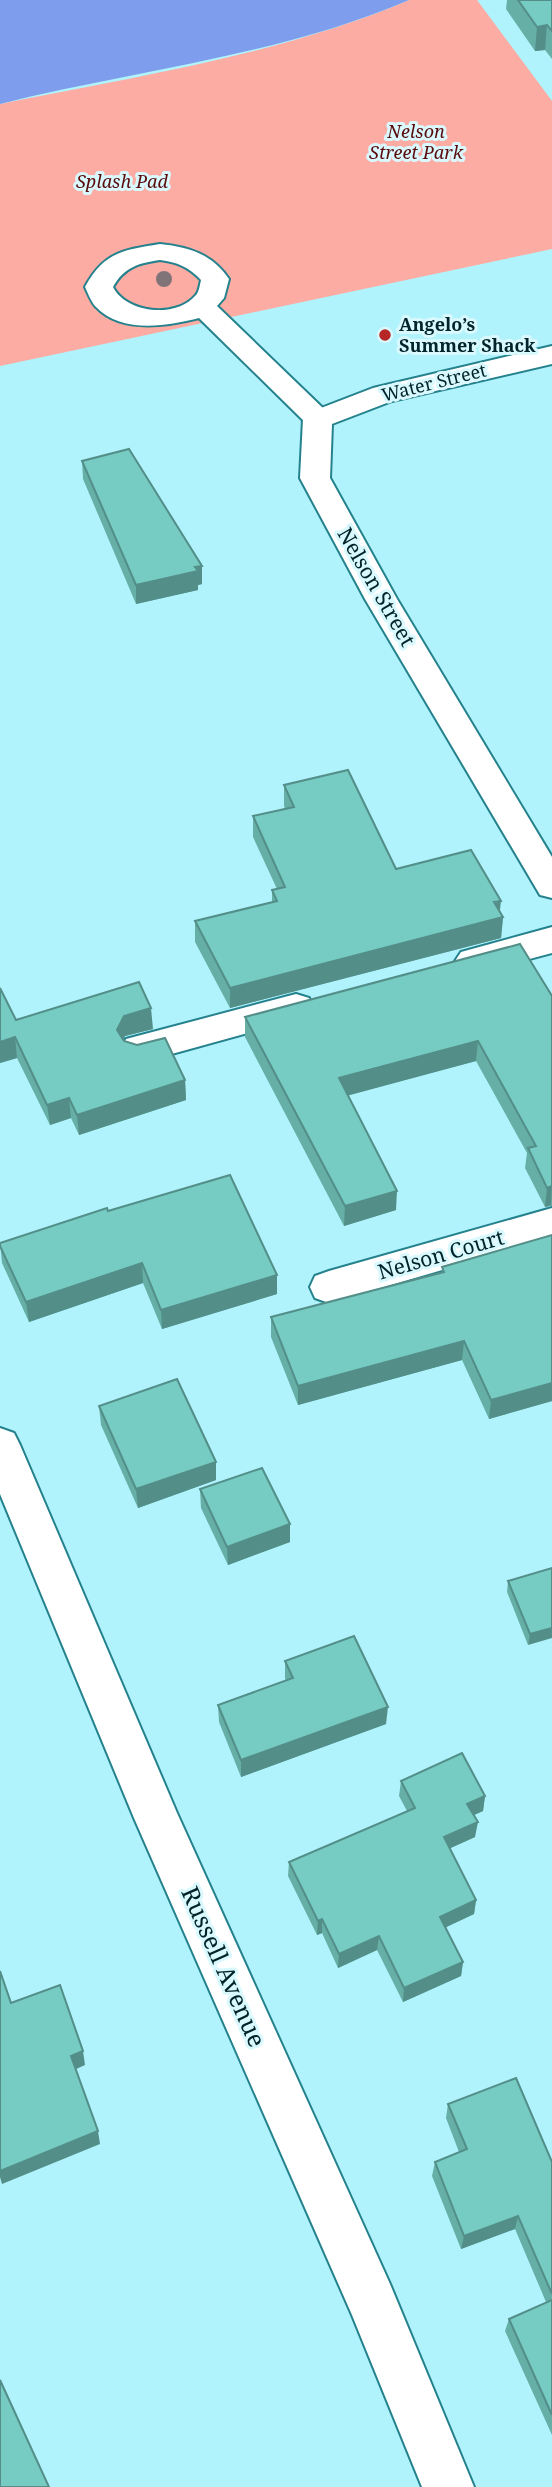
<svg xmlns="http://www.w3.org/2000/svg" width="552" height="2487" viewBox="0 0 552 2487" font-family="'Noto Serif',serif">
	<rect width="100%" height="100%" fill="#b0f3fc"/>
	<path fill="#fdaca3" d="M409,0H477L552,101V249L0,366V104C133,77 284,54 409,0Z"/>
	<path fill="#7e9eed" d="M0,0H409C279,56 136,70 0,104Z"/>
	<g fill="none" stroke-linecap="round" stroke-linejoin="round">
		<defs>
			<g id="minor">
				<path d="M160,244C189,247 212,254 229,279L224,298L217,306L328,413L333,419L328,425L318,428L308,425L199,318C168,326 121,334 96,307C91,302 88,293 85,287C104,252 123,250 160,244ZM160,260C177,262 189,267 201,280C200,284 199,292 196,295C176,319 126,313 113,287C124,267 139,263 160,260Z"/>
				<path d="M552,927V953L473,974L461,970L455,961L461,952Z"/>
				<path d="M296,994L309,998L314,1007L309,1016L139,1063L126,1059L121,1049L126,1039Z"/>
				<path d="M552,1208V1238L329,1303L315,1298L310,1287L315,1276L329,1271Z"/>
				<path d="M0,1428L14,1433L20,1445L177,1813L390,2284L474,2487H422L352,2315L134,1818L0,1494Z"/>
			</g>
			<path id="major" d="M552,346V364L392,401L332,424L330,478L397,599L552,857V898L540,895L365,599L300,478L303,419L308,413L373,388Z"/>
		</defs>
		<use href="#minor" stroke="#25828d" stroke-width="4"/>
		<use href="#major" stroke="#25828d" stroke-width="4"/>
		<use href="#minor" fill="#fff" fill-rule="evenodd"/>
		<use href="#major" fill="#fff" fill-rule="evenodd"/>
	</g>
	<circle fill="#817479" cx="164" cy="279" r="8"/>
	<g fill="#65afa7">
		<path d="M507,0H552V59L545,50L535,51L506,9Z"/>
		<path d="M82,461L202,566V584L198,585V590L136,604L83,479Z"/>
		<path d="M284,785L396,869L500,911L503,917L501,938L230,1008L195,942V921L272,902V890L277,889L253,837V816L285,809L284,806Z"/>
		<path d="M552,996V1206L545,1207L525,1168L527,1153L476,1061L348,1095L396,1210L344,1226L245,1037V1017Z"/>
		<path d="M16,1020L153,1029L125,1036L123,1040L185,1080L186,1100L79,1135L71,1118L50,1125L17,1058L0,1063Z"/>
		<path d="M108,1211L277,1294L162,1329L143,1283L29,1322L2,1263L0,1243Z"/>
		<path d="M552,1235V1401L489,1419L462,1360L298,1405L271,1337V1317L442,1272V1267Z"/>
		<path d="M99,1406L216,1462V1480L138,1508L101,1425Z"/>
		<path d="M200,1489L290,1524V1542L228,1565L201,1508Z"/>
		<path d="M552,1568L528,1645L507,1592L508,1581Z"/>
		<path d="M285,1661L386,1724L241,1777L219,1722L218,1705L286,1681L285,1678Z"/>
		<path d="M401,1781L485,1796L483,1811L474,1815L475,1837L450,1848L476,1900L474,1914L446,1927L463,1962L461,1976L403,2002L377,1950L338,1968L322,1933L317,1935L288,1876L289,1862L407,1811L399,1796Z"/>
		<path d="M448,2104L552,2162V2435L505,2331L509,2319L546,2302L515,2229L461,2249L432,2176L435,2162L459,2152L446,2118Z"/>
	</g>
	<g fill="#538e88">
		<path d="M547,25L545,50L535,51L537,27Z"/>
		<path d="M202,566V584L198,585V590L136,604V585Z"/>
		<path d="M501,901L499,918L503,917L501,938L230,1008V988Z"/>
		<path d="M151,1008L153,1029L125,1036L119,1050L117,1030L124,1016Z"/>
		<path d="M15,1037L17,1058L0,1063V1042Z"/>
		<path d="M478,1041L476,1061L339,1098V1078Z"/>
		<path d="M185,1080L186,1100L79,1135L77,1115Z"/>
		<path d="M69,1098L71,1118L50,1125L47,1105Z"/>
		<path d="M552,1186L551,1205L545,1207L547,1188Z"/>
		<path d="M397,1191L396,1210L344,1226L345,1206Z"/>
		<path d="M142,1263L143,1283L29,1322L26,1302Z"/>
		<path d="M277,1275V1294L162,1329L161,1310Z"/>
		<path d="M464,1341L462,1360L298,1405V1386Z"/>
		<path d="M552,1383V1401L489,1419L491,1400Z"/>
		<path d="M216,1462V1480L138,1508L136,1489Z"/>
		<path d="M290,1524V1542L228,1565L227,1547Z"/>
		<path d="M552,1628V1638L528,1645L530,1634Z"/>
		<path d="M388,1707L386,1724L241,1777V1760Z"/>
		<path d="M485,1796L483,1811L465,1819L467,1804Z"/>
		<path d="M478,1822L475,1837L442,1852L444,1837Z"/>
		<path d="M476,1900L474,1914L438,1931L440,1917Z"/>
		<path d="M322,1919V1933L317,1935L318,1921Z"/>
		<path d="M379,1936L377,1950L338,1968L339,1954Z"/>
		<path d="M463,1962L461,1976L403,2002L404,1988Z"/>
		<path d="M83,2051L85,2065L74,2070L71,2056Z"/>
		<path d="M98,2131L100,2144L2,2184L0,2177V2171Z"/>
		<path d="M518,2216L515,2229L461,2249L464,2236Z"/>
	</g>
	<g fill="#76cbc2" stroke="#538e88" stroke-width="2">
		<path d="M518,0H552V31L547,25L537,27Z"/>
		<path d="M129,449L202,566L195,567L198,571L136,585L82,461Z"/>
		<path d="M348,770L396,869L471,850L501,901L494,902L503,917L230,988L195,921L277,901L272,890L285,887L253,816L294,807L284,785Z"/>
		<path d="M520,944L552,996V1186L547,1188L528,1148L536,1146L478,1041L339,1078L397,1191L345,1206L245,1017Z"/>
		<path d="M139,982L151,1008L124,1016L117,1030L124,1041L137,1045L165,1038L185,1080L77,1115L69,1098L47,1105L15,1037L0,1042V988L16,1020Z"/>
		<path d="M230,1175L277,1275L161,1310L142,1263L26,1302L0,1246V1243L107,1208L108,1211Z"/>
		<path d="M552,1235V1383L491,1400L464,1341L298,1386L271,1317L444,1272L442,1267Z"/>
		<path d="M177,1379L216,1462L136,1489L99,1406Z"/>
		<path d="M262,1468L290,1524L227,1547L200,1489Z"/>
		<path d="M552,1568V1628L530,1634L508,1581Z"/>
		<path d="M354,1636L388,1707L241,1760L218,1705L293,1678L285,1661Z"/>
		<path d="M462,1753L485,1796L467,1804L478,1822L444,1837L476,1900L440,1917L463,1962L404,1988L379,1936L339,1954L322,1919L318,1921L289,1862L415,1808L401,1781Z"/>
		<path d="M0,1971L11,2003L60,1985L83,2051L71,2056L98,2131L0,2171Z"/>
		<path d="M516,2078L552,2162V2294L518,2216L464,2236L435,2162L467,2149L448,2104Z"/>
		<path d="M552,2300V2415L509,2319Z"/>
		<path d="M0,2380L49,2487H0Z"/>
	</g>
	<circle fill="#b62626" stroke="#d9f9fe" stroke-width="2.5" cx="385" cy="335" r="7"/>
	<g text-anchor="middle" stroke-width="6" stroke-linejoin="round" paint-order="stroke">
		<g font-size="18" font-style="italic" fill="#5a0c0d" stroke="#d9f9fe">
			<text x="416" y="138">Nelson<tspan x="416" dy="21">Street Park</tspan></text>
			<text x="122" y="188">Splash Pad</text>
		</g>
		<g font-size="18" font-weight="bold" fill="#002429" stroke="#d9f9fe" text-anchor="start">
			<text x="399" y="331">Angelo’s<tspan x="399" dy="21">Summer Shack</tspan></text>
		</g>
		<g font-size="18" fill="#002429" stroke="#d9f9fe">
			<text transform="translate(434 383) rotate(-14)" y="6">Water Street</text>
		</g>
		<g font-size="21" fill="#002429" stroke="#d9f9fe">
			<text transform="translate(376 587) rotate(60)" y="7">Nelson Street</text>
			<text transform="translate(441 1255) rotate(-16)" y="7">Nelson Court</text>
		</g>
		<g font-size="24" fill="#002429" stroke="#d9f9fe">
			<text transform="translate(223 1967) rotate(66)" y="8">Russell Avenue</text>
		</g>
	</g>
</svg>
